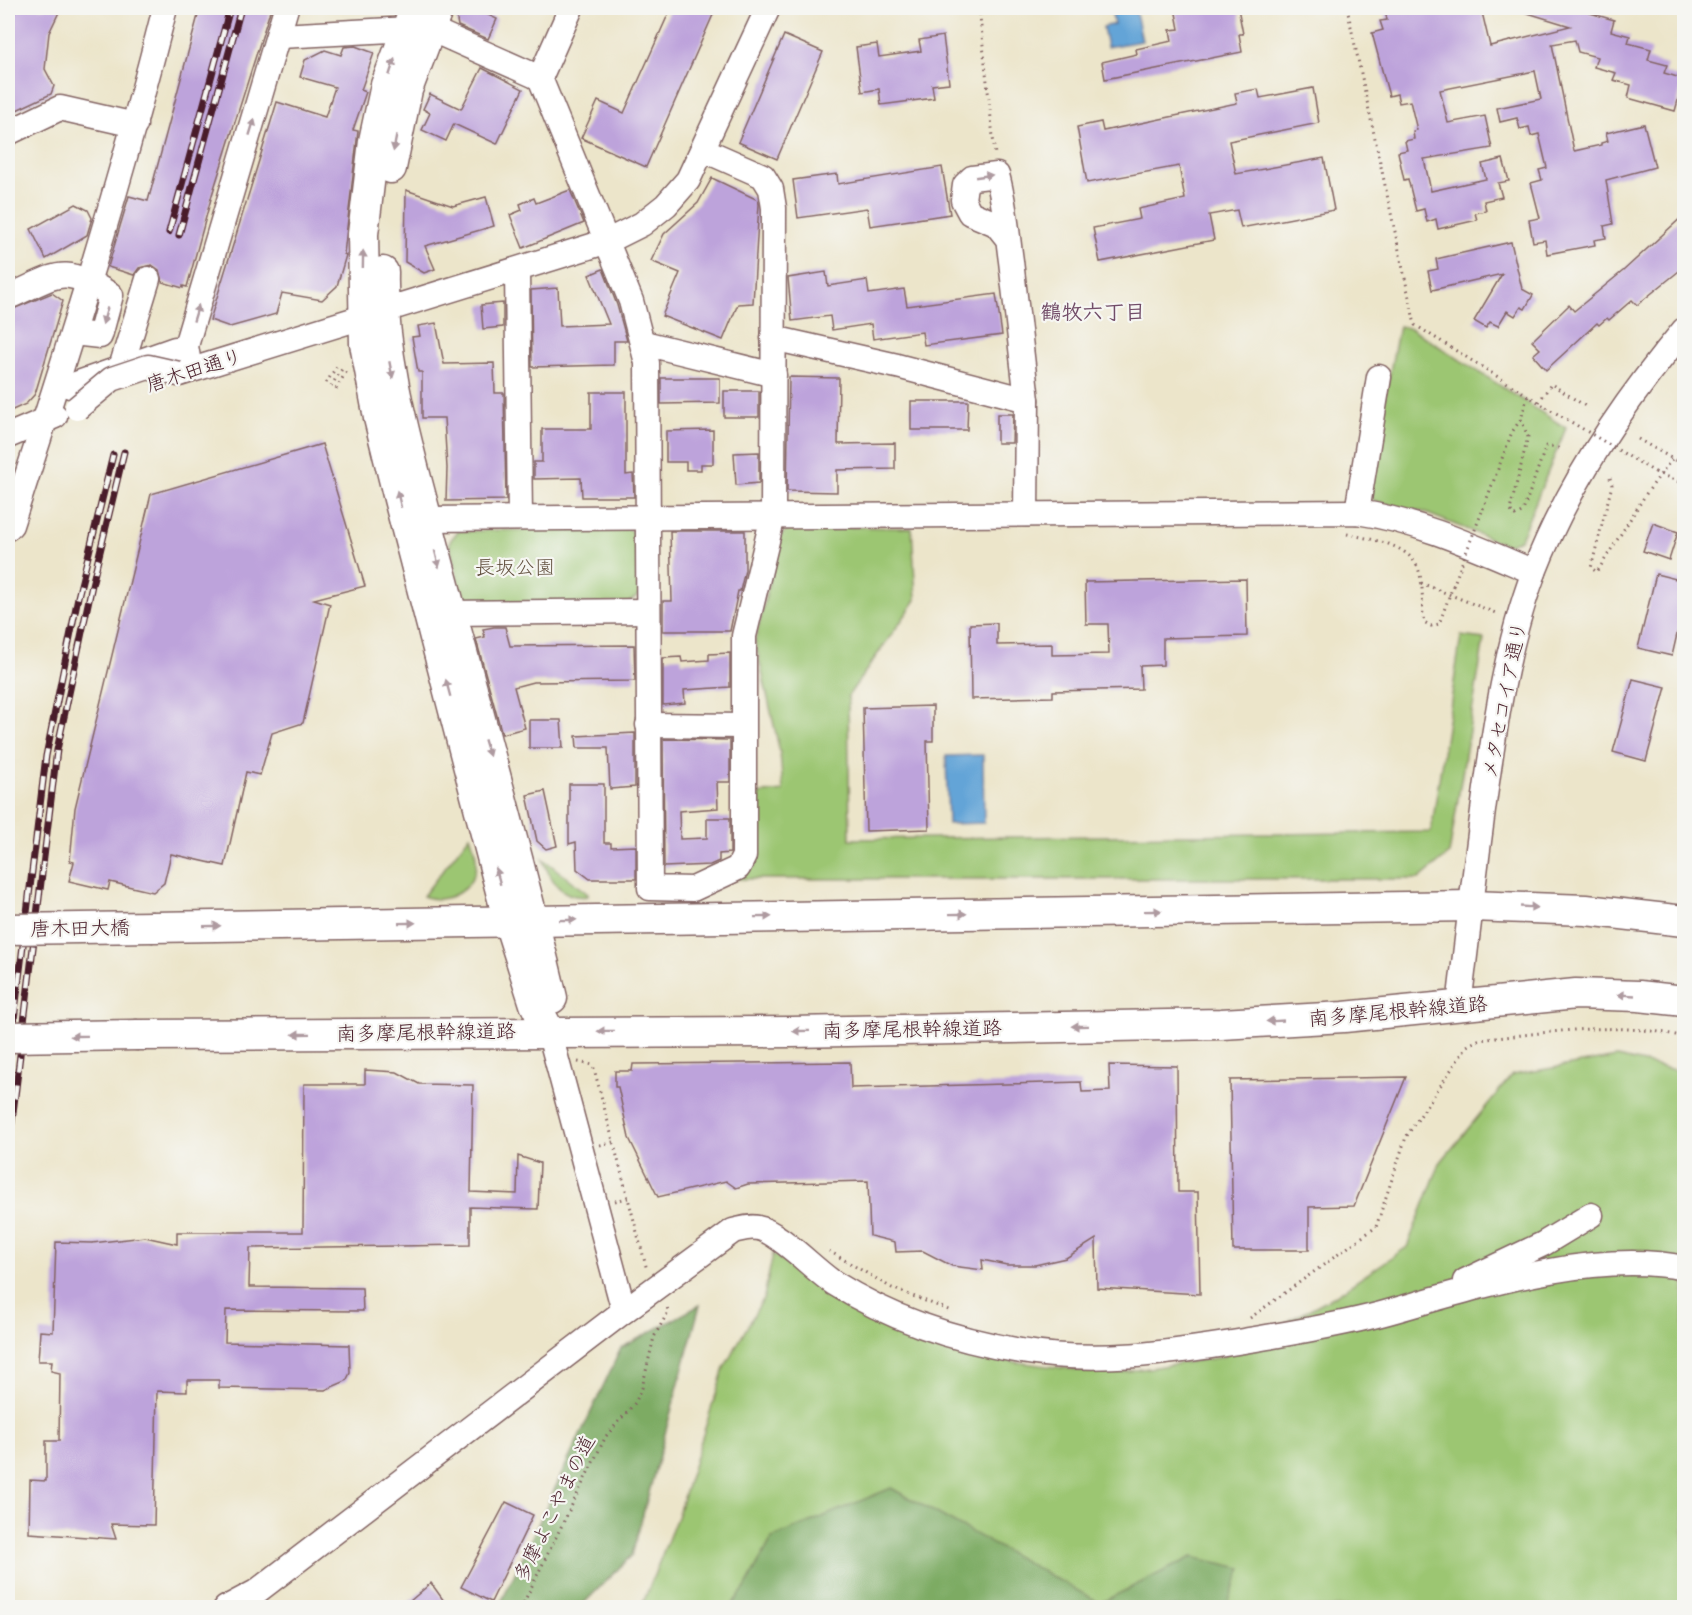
<svg xmlns="http://www.w3.org/2000/svg" width="1692" height="1615" viewBox="0 0 1692 1615" font-family="Pangolin,'Klee One',sans-serif">
	<rect width="100%" height="100%" fill="#f6f6f2"/>
	<filter id="ink" filterUnits="userSpaceOnUse"><feTurbulence type="fractalNoise" baseFrequency=".0167" numOctaves="2"/><feDisplacementMap in="SourceGraphic" scale="12" xChannelSelector="R" yChannelSelector="G"/><feConvolveMatrix kernelMatrix="1 2 1 2 8 2 1 2 1" color-interpolation-filters="sRGB"/></filter>
	<filter id="wash" filterUnits="userSpaceOnUse"><feTurbulence type="fractalNoise" baseFrequency=".008" numOctaves="4" result="noise"/><feDisplacementMap in="SourceGraphic" scale="24" xChannelSelector="R" yChannelSelector="G"/><feGaussianBlur stdDeviation="1.35" result="paint"/><feColorMatrix in="noise" values="0 0 0 0 0 0 0 0 0 0 0 0 0 0 0 0 0 1.4 0 .05"/><feComposite in="paint" operator="in"/></filter>
	<g filter="url(#wash)">
		<rect width="100%" height="100%" fill="#ece5ca"/>
		<g fill="#9cc672" stroke="#73724e" stroke-width="1.5">
			<path d="M1399,326L1412,329L1566,428L1520,540L1506,545L1423,512L1374,501L1367,489Z"/>
			<path d="M792,526L912,528L916,600L848,696L850,839L1431,832L1461,636L1484,639L1449,854L1419,879H736L755,866L756,794L783,791L780,752L755,641L781,535Z"/>
			<path d="M628,528L639,538V595L628,603L471,604L462,599L449,542L458,531Z"/>
			<path d="M470,835C473,844 477,854 476,863C476,889 446,906 423,896Z"/>
			<path d="M543,859L588,894V896C563,900 550,881 543,859Z"/>
			<path d="M1617,1057L1684,1072V1607L641,1608L677,1517L724,1368L764,1297L773,1254L836,1298L977,1357L1109,1374L1222,1357L1336,1295L1407,1247L1440,1163L1512,1075Z"/>
		</g>
		<g fill="#7dab64" stroke="#646548" stroke-width="1.5">
			<path d="M700,1305L632,1555L580,1607H499L621,1348Z"/>
			<path d="M891,1488L1100,1603L1192,1557L1242,1568L1226,1607L897,1608L876,1603L872,1608L730,1607L745,1588L772,1538Z"/>
		</g>
		<g fill="#64a4d7" stroke="#576281" stroke-width="1.5">
			<path d="M1111,8H1135L1142,41L1107,47L1103,27L1114,24Z"/>
			<path d="M983,755L984,823L948,824L946,756Z"/>
		</g>
		<g id="blocks">
			<g fill="#bda3db">
				<path d="M17,8H61L49,33L45,69L54,86L51,94L8,114V80L12,78L8,46L12,18Z"/>
				<path d="M200,8H271L212,195L187,287L183,286V288L162,282L159,270L152,265L139,268L134,275L108,267L129,196L148,201Z"/>
				<path d="M455,8H473L497,19L488,39L458,26Z"/>
				<path d="M671,8H716L646,167L581,138L598,101L624,113Z"/>
				<path d="M1175,8H1238L1243,34H1239L1242,52L1105,79L1102,62L1137,54L1136,49L1172,41L1170,30L1179,29Z"/>
				<path d="M1394,8H1434V11L1448,8H1481L1490,46L1570,26L1521,11V8H1592L1590,13L1614,20L1611,31L1630,36L1628,43L1651,49L1648,60L1667,65L1664,73L1684,79L1675,111L1628,98L1631,85L1613,80L1616,73L1594,67L1597,57L1578,52L1575,40L1552,44L1574,151L1601,145V143L1608,141L1606,133L1644,124L1655,167L1606,180L1613,224L1604,226L1606,238L1594,240L1595,245L1547,254L1545,240L1533,242L1529,220L1540,218L1531,183L1542,180L1539,170L1547,168L1539,134L1531,136L1529,127L1520,129L1517,118L1500,122L1497,108L1541,99L1535,71L1440,90L1448,123L1485,116L1492,148L1424,159L1431,191L1486,179L1482,164L1503,159L1509,181L1498,183L1502,197L1484,201L1486,211L1475,213L1477,220L1438,229L1436,219L1427,222L1424,209L1416,211L1408,179L1404,180L1398,152L1407,150L1405,141L1414,139L1413,131L1417,130L1410,101L1399,103L1397,94L1389,96L1372,33L1383,30L1380,21L1387,20L1385,10Z"/>
				<path d="M784,35L823,52L777,159L738,142Z"/>
				<path d="M943,36L949,83L932,85L934,98L881,105L879,89L862,92L856,47L877,44L879,57L921,51L919,40Z"/>
				<path d="M355,46L374,53L361,90L366,92L353,130L358,131L344,254L346,255L337,286L322,300L282,293L276,314L230,327L210,320L277,102L325,117L335,87L300,77L305,60L325,50L341,55L344,47Z"/>
				<path d="M482,68L523,89L497,144L454,124L446,141L422,130L430,113L423,109L430,94L461,109Z"/>
				<path d="M1313,88L1319,123L1229,141L1236,174L1324,158L1334,210L1241,228L1237,210L1209,215L1214,240L1100,262L1093,228L1140,219L1138,209L1185,199L1179,166L1087,183L1077,127L1101,122L1103,131L1237,103L1235,93L1258,89L1260,98Z"/>
				<path d="M942,167L950,214L870,226L867,208L798,218L793,180L837,174L838,184Z"/>
				<path d="M712,178L758,200L759,204L753,303L738,304L723,340L662,316L680,273L651,261L664,234L698,203Z"/>
				<path d="M406,190L453,206L486,197L494,226L425,246L435,269L424,273L405,262Z"/>
				<path d="M570,190L584,223L523,248L510,215L522,210L520,204L534,198L536,203Z"/>
				<path d="M76,204L88,210L92,218L87,235L46,259L31,229Z"/>
				<path d="M1684,215V267L1637,305L1632,300L1609,320L1607,318L1599,325L1597,323L1546,370L1533,355L1540,349L1532,341L1569,305L1574,311L1623,271Z"/>
				<path d="M1511,242L1522,289L1533,295L1525,309L1521,307L1515,316L1507,311L1498,326L1490,322L1486,328L1474,321L1502,274L1432,290L1428,271L1438,269L1436,259Z"/>
				<path d="M603,269L617,305L627,341H614V365L532,367L531,290L558,288L560,326L609,324L589,275Z"/>
				<path d="M826,272L828,286L867,280L869,294L904,289L907,306L996,294L1002,335L924,345L922,332L873,339L871,324L832,330L830,316L792,321L788,278Z"/>
				<path d="M52,293L63,301L35,394L26,404L8,412V311Z"/>
				<path d="M503,303V327L483,329L481,305Z"/>
				<path d="M436,323L444,364L494,363L495,393H504L506,500L446,501L447,468L444,418H422V372H418L412,337L420,336L418,326Z"/>
				<path d="M789,377L839,378L838,444L895,443V469L837,470V492L787,491Z"/>
				<path d="M661,378H720V403L661,404Z"/>
				<rect x="724" y="391" width="35" height="26"/>
				<path d="M591,392H626V475L633,474L634,497H582L581,478L534,479V462H542V429H591Z"/>
				<path d="M911,401H968L967,430H911Z"/>
				<path d="M997,414H1013L1012,443H997Z"/>
				<path d="M713,430V464H701V470H686V462H666V431Z"/>
				<path d="M322,444L365,586L314,599L330,604L303,723L272,733L260,775L246,772L225,866L171,854L164,883L153,892L110,882L108,890L69,881L74,862L70,861L75,808L151,494Z"/>
				<path d="M759,452V483L736,485L734,453Z"/>
				<path d="M1653,523L1678,532L1669,560L1643,551Z"/>
				<path d="M670,531H745V570L740,591H738L730,631H663V601H672Z"/>
				<path d="M1656,574L1684,581V604L1672,656L1638,648Z"/>
				<path d="M1246,579L1247,636L1163,638V665L1140,666L1141,689L1053,691V697L971,699L970,624L997,623V645L1052,644V655L1109,654L1108,624H1086L1085,582Z"/>
				<path d="M494,627H505L510,646L634,645L635,681L533,682L514,687L525,728L502,734L476,639L485,637L483,629Z"/>
				<path d="M730,653V687L684,690L685,703L663,705V658L681,657L682,662L709,660V654Z"/>
				<path d="M1633,679L1666,687L1646,761L1613,752Z"/>
				<path d="M933,706V741H927L929,829L866,831L863,708Z"/>
				<path d="M529,720H561L563,748H529Z"/>
				<path d="M635,733V787L610,789L608,748H577L576,736Z"/>
				<path d="M663,739L730,740V782H717L718,808L679,811L680,839L707,838V818H730V853L719,854V861L710,865L664,867Z"/>
				<path d="M569,784H604V843H611V847L636,846V879H590L577,869L576,842L569,844Z"/>
				<path d="M545,791L557,846L546,849L537,841L527,795Z"/>
				<path d="M850,1062L851,1088L1081,1082L1082,1092L1110,1091L1109,1065L1177,1066L1178,1192H1198L1200,1294L1097,1288L1096,1239L1066,1258L1035,1265H1007L982,1260L983,1270L952,1266L923,1251L896,1252L895,1242L870,1236L868,1181L748,1184L736,1188L726,1181L658,1197L629,1138L618,1087H615V1071H632L633,1064Z"/>
				<path d="M365,1070L397,1072L419,1084L473,1085L471,1192L517,1194L518,1156L540,1163L538,1209L470,1207V1245L250,1248L249,1287L362,1288L363,1311L226,1310L225,1342L349,1345L350,1373L346,1381L325,1390L219,1388V1380H187V1392L157,1391L154,1525L111,1524L116,1539L29,1533L30,1480L46,1481V1441H59L60,1373L51,1371L52,1361H38L40,1331L53,1332L56,1242L92,1243L145,1237L177,1244V1232H303L304,1084H365Z"/>
				<path d="M1406,1077L1354,1206L1309,1207V1250H1233L1230,1080Z"/>
				<path d="M506,1502L533,1515L491,1602L461,1587Z"/>
				<path d="M431,1583L449,1608H402Z"/>
			</g>
		</g>
	</g>
	<g filter="url(#ink)">
		<use href="#blocks" fill-opacity="0" stroke="#836463" stroke-width="1.5"/>
		<g fill="none" stroke-linecap="round" stroke-linejoin="round">
			<defs>
				<g id="minor">
					<path d="M571,8L540,78L631,301L647,363L650,888L693,889L738,868L744,856V636L773,516L774,208L771,189L763,176L704,150"/>
					<path d="M280,36L428,28L540,78"/>
					<path d="M8,133L60,108L135,125"/>
					<path d="M1008,239L996,224L970,213L963,200L965,185L972,178L997,175C1005,203 1007,232 1011,261L1027,400L1026,514"/>
					<path d="M517,271L520,517"/>
					<path d="M8,297C59,275 60,263 111,295L100,336L73,333"/>
					<path d="M773,338L897,366L1027,400"/>
					<path d="M644,343L774,375"/>
					<path d="M190,370L186,346L188,339L286,8"/>
					<path d="M120,371L148,279"/>
					<path d="M179,374L608,241L642,224L666,205L688,180L768,8"/>
					<path d="M70,386L175,349"/>
					<path d="M8,436L55,416"/>
					<path d="M1357,512L1379,377"/>
					<path d="M427,519L1357,512C1419,521 1477,548 1534,572"/>
					<path d="M8,528L11,525C67,353 121,182 165,8"/>
					<path d="M451,613L647,611"/>
					<path d="M648,725L743,726"/>
					<path d="M1459,1006C1467,938 1475,870 1484,803C1495,725 1506,646 1534,572C1569,482 1623,403 1684,330"/>
					<path d="M549,1031L624,1311"/>
					<path d="M1465,1281L1543,1244L1591,1215"/>
					<path d="M226,1608L256,1592L624,1311L733,1231C742,1229 749,1226 758,1228C778,1231 815,1271 834,1283C891,1319 955,1340 1021,1351C1095,1364 1170,1353 1244,1341C1290,1333 1336,1326 1381,1314C1471,1289 1592,1249 1684,1268"/>
				</g>
				<g id="major">
					<path d="M415,8L386,85L374,141L363,234L365,344L379,418L399,499L509,922L535,1004L549,1031"/>
					<path d="M391,168L407,90L438,8"/>
					<path d="M383,272C381,364 410,452 432,540C472,693 516,845 552,998"/>
					<path d="M153,927L1471,906L1586,910L1684,921"/>
					<path d="M138,1035L792,1032L1221,1024L1344,1017L1576,994L1639,996L1684,1001"/>
				</g>
			</defs>
			<use href="#minor" stroke="#836463" stroke-width="27"/>
			<use href="#major" stroke="#836463" stroke-width="33"/>
			<g stroke="#836463" stroke-width="3" stroke-dasharray="1.5 4.5" stroke-linecap="butt">
				<path d="M979,8L995,155"/>
				<path d="M1347,8L1415,325L1546,407"/>
				<path d="M326,383L339,363"/>
				<path d="M331,386L344,366"/>
				<path d="M336,389L346,372"/>
				<path d="M1539,402L1551,384L1587,407"/>
				<path d="M1521,419L1528,437L1510,510L1515,516L1523,511L1546,446L1563,449"/>
				<path d="M1638,439L1680,463"/>
				<path d="M1655,472L1684,484"/>
				<path d="M1610,478L1612,485L1591,568L1597,572L1646,494L1672,459"/>
				<path d="M1483,509L1512,432L1521,419L1528,395"/>
				<path d="M1347,534C1373,540 1414,544 1420,575C1424,591 1421,607 1424,622L1431,626L1439,624L1453,586"/>
				<path d="M1421,583L1498,614"/>
				<path d="M578,1062L593,1065L647,1270"/>
				<path d="M600,1145L613,1142"/>
				<path d="M615,1201L628,1198"/>
				<path d="M829,1251L892,1288L951,1311"/>
				<path d="M1250,1318L1376,1227L1406,1137L1467,1046L1478,1040C1546,1033 1618,1020 1684,1037"/>
				<path d="M521,1608L606,1436L635,1403L642,1388L654,1337L668,1312L667,1305"/>
			</g>
			<use href="#minor" stroke="#fff" stroke-width="24"/>
			<use href="#major" stroke="#fff" stroke-width="30"/>
			<defs>
				<g id="rail">
					<path d="M169,232L230,8"/>
					<path d="M179,235L241,8"/>
					<path d="M8,1069L46,756L78,597L113,455"/>
					<path d="M8,1154L57,750L92,585L124,452"/>
				</g>
			</defs>
			<use href="#rail" stroke="#4a1f2b" stroke-width="7"/>
			<use href="#rail" stroke="#f6f6f2" stroke-width="4.5" stroke-dasharray="14" stroke-linecap="butt"/>
			<defs>
				<path id="minor-bridge" d="M77,408L112,379L148,367L179,374"/>
				<g id="major-bridge">
					<path d="M8,929L153,927"/>
					<path d="M8,1037L138,1035"/>
				</g>
			</defs>
			<use href="#minor-bridge" stroke="#836463" stroke-width="27" stroke-linecap="butt"/>
			<use href="#major-bridge" stroke="#836463" stroke-width="33" stroke-linecap="butt"/>
			<g stroke="#836463" stroke-width="3" stroke-dasharray="1.5 4.5" stroke-linecap="butt">
				<path d="M1546,407L1655,472"/>
				<path d="M1453,586L1483,509"/>
			</g>
			<use href="#minor-bridge" stroke="#fff" stroke-width="24"/>
			<use href="#major-bridge" stroke="#fff" stroke-width="30"/>
		</g>
		<defs><path id="oneway-solid" d="M-6-.8H1V-3.2L6.5 0L1 3.2V.8H-6Z" transform="scale(1.5)"/></defs>
		<g fill="#ae9aa0">
			<use href="#oneway-solid" transform="translate(392 67) rotate(-72)"/>
			<use href="#oneway-solid" transform="translate(252 127) rotate(-73)"/>
			<use href="#oneway-solid" transform="translate(395 143) rotate(101)"/>
			<use href="#oneway-solid" transform="translate(984 176) rotate(-8)"/>
			<use href="#oneway-solid" transform="translate(363 259) rotate(-89)"/>
			<use href="#oneway-solid" transform="translate(196 313) rotate(-73)"/>
			<use href="#oneway-solid" transform="translate(105 316) rotate(106)"/>
			<use href="#oneway-solid" transform="translate(391 370) rotate(79)"/>
			<use href="#oneway-solid" transform="translate(399 499) rotate(-104)"/>
			<use href="#oneway-solid" transform="translate(437 559) rotate(76)"/>
			<use href="#oneway-solid" transform="translate(448 688) rotate(-105)"/>
			<use href="#oneway-solid" transform="translate(487 748) rotate(73)"/>
			<use href="#oneway-solid" transform="translate(498 876) rotate(-105)"/>
			<use href="#oneway-solid" transform="translate(1529 907) rotate(3)"/>
			<use href="#oneway-solid" transform="translate(1153 911) rotate(-1)"/>
			<use href="#oneway-solid" transform="translate(958 914) rotate(-1)"/>
			<use href="#oneway-solid" transform="translate(763 917) rotate(-1)"/>
			<use href="#oneway-solid" transform="translate(568 920) rotate(-1)"/>
			<use href="#oneway-solid" transform="translate(407 923) rotate(-1)"/>
			<use href="#oneway-solid" transform="translate(212 926) rotate(-1)"/>
			<use href="#oneway-solid" transform="translate(1626 995) rotate(-177)"/>
			<use href="#oneway-solid" transform="translate(1275 1021) rotate(177)"/>
			<use href="#oneway-solid" transform="translate(1080 1026) rotate(179)"/>
			<use href="#oneway-solid" transform="translate(606 1031) rotate(179)"/>
			<use href="#oneway-solid" transform="translate(801 1031) rotate(179)"/>
			<use href="#oneway-solid" transform="translate(301 1034) rotate(179)"/>
			<use href="#oneway-solid" transform="translate(79 1036) rotate(179)"/>
		</g>
	</g>
	<g text-anchor="middle" stroke-width="4.5" stroke-linejoin="round" paint-order="stroke">
		<g font-size="20" fill="#4a1f2b" stroke="#f6f6f2">
			<text transform="translate(194 370) rotate(-18)" y="7">唐木田通り</text>
			<text transform="translate(1504 700) rotate(-79)" y="7">メタセコイア通り</text>
			<text transform="translate(80 928) rotate(-1)" y="7">唐木田大橋</text>
			<text transform="translate(1398 1011) rotate(-5)" y="7">南多摩尾根幹線道路</text>
			<text transform="translate(912 1029) rotate(-1)" y="7">南多摩尾根幹線道路</text>
			<text transform="translate(426 1032) rotate(-1)" y="7">南多摩尾根幹線道路</text>
			<text transform="translate(554 1508) rotate(-64)" y="7">多摩よこやまの道</text>
		</g>
		<g font-size="20" fill="#635140" stroke="#f6f6f2">
			<text x="515" y="574">長坂公園</text>
		</g>
		<g font-size="21" font-weight="bold" fill="#724d69" stroke="#f6f6f2">
			<text x="1093" y="319">鶴牧六丁目</text>
		</g>
	</g>
	<rect width="1692" height="1615" fill="none" stroke="#f6f6f2" stroke-width="30"/>
</svg>
